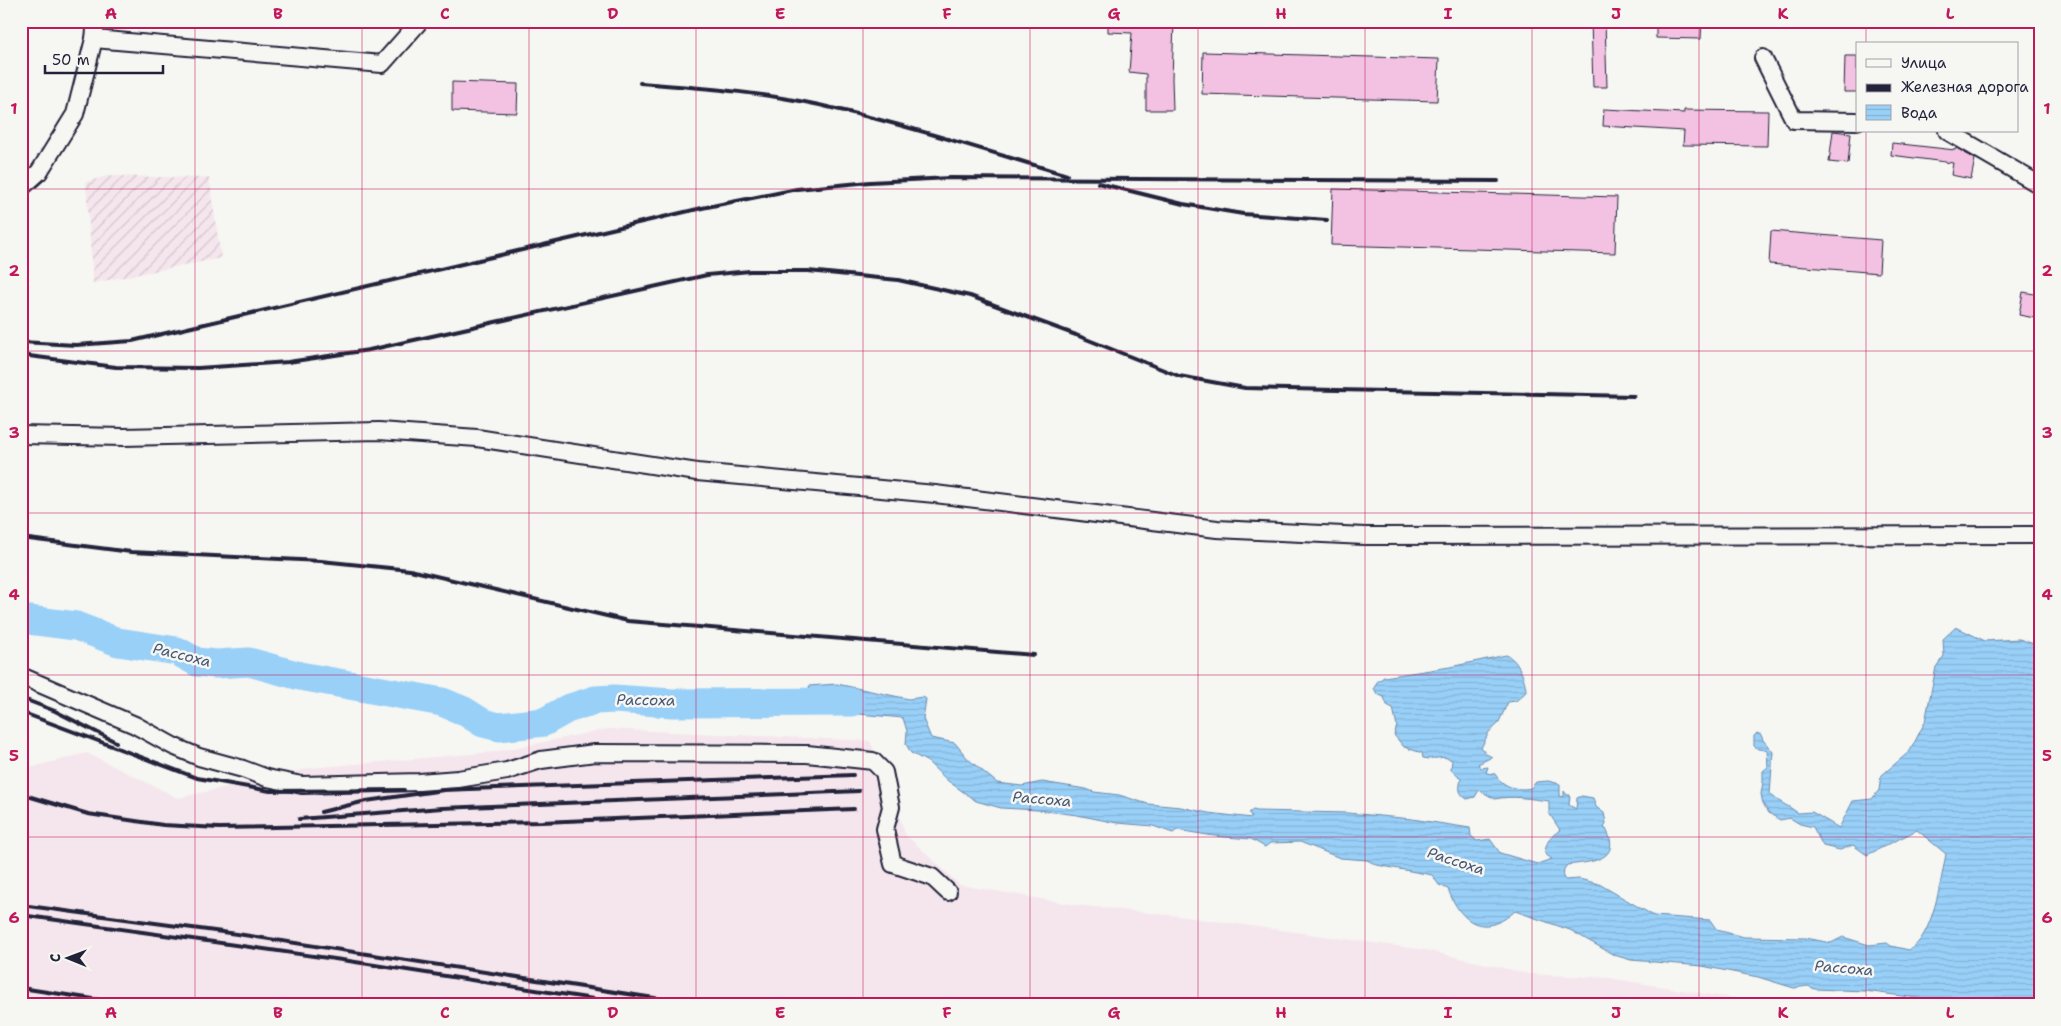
<svg xmlns="http://www.w3.org/2000/svg" width="2061" height="1026" viewBox="0 0 2061 1026" font-family="'Shantell Sans',sans-serif">
	<defs>
		<pattern id="industrial-furrows" width="10" height="10" patternUnits="userSpaceOnUse" patternTransform="scale(1.25)"><rect width="10" height="10" fill="#f5e6ed"/><path d="M-1 1l2-2M0 10L10 0M9 11l2-2" fill="none" stroke="#d2c5cc"/></pattern>
		<pattern id="water-rules" width="6" height="5" patternUnits="userSpaceOnUse" patternTransform="scale(1.25)"><rect width="6" height="5" fill="#99d0f8"/><path d="M0 2.5h6" fill="none" stroke="#84b2d6"/></pattern>
	</defs>
	<rect width="100%" height="100%" fill="#f6f6f2"/>
	<filter id="ink" filterUnits="userSpaceOnUse"><feTurbulence type="fractalNoise" baseFrequency=".02" numOctaves="2"/><feDisplacementMap in="SourceGraphic" scale="10" xChannelSelector="R" yChannelSelector="G"/><feConvolveMatrix kernelMatrix="1 2 1 2 8 2 1 2 1" color-interpolation-filters="sRGB"/></filter>
	<g filter="url(#ink)">
		<path fill="#f5e6ed" d="M608,729L870,741L891,788L905,834L960,885L1076,905L1178,916L1425,950L1529,974L1610,978L1711,995L1791,1005H21V770L87,753L178,798L310,768L494,752Z"/>
		<path fill="url(#industrial-furrows)" d="M107,176L209,178L221,258L93,283L86,182Z"/>
		<path fill="url(#water-rules)" stroke="#698aac" d="M1956,627L1985,641L2019,639L2040,646V1005H1949L1924,999L1865,991L1815,989L1808,986L1794,988L1758,977L1702,966L1631,960L1614,955L1570,930L1515,911C1485,938 1461,924 1448,889L1439,885L1432,875L1377,865L1367,860L1340,858L1300,842L1270,843L1265,847L1251,839L1214,836L1177,830L1173,833L1153,826L1117,823L1077,815L1038,810L1001,808L976,801L948,781L928,762L911,753L906,744L907,731L903,718L859,714L815,715L809,686L837,684L909,699L923,697L926,699L923,719L931,738L955,743L968,759L997,783L1022,786L1042,782L1086,789L1094,792L1119,795L1148,804L1181,807L1208,813L1252,818L1249,813L1253,810L1257,811L1348,813L1412,819L1470,828L1471,836L1477,841L1490,839L1500,853L1537,864L1552,859L1545,854C1546,841 1550,837 1560,830L1549,813V801C1530,799 1514,795 1495,799L1479,790L1475,797L1467,799C1458,793 1459,789 1461,779L1451,770L1452,760C1442,754 1434,761 1423,758L1422,753L1404,747L1394,735L1397,726L1393,708L1387,705L1384,697L1377,694L1374,688L1377,682L1384,677L1450,667L1506,655C1518,659 1526,680 1526,692L1516,701L1508,702L1498,724L1489,732L1481,748L1486,754L1492,757L1478,764L1481,768L1488,767L1486,773L1495,774C1503,787 1517,791 1531,788L1536,782L1548,781L1560,784V796L1564,797V791L1567,795H1570L1569,805L1576,809L1577,798L1582,796L1593,798L1596,807L1604,813L1606,823L1604,828L1606,829C1623,861 1590,862 1567,865L1564,869L1563,878L1566,880L1579,879L1599,884L1654,916L1710,920L1717,930L1744,937L1806,938L1831,943L1843,937L1869,945L1887,943L1891,946L1909,950C1933,938 1941,879 1946,854L1917,830L1867,855L1853,845L1840,850L1823,846L1813,827L1800,824L1790,818L1780,820L1769,813L1763,804L1761,794L1763,782V771L1768,767L1767,750L1758,749L1754,746V736L1757,733L1761,735L1763,740L1773,752L1770,794C1778,802 1789,806 1798,813L1812,812L1839,828L1853,801L1872,799L1879,790L1881,776L1910,751L1925,722L1936,667L1944,656L1943,639Z"/>
		<g fill="none" stroke-linecap="round" stroke-linejoin="round">
			<path stroke="#99d0f8" stroke-width="29" d="M21,619L76,626L118,642L177,651L197,662L216,664L249,662L300,676L442,702L464,711L483,723L499,727L544,722L567,709L595,700L614,699L672,703L851,702"/>
		</g>
		<g fill="#f3c1e1" stroke="#22223b">
			<path d="M1108,21H1174L1172,79L1173,110H1146V74L1129,72L1132,33L1108,32Z"/>
			<path d="M1591,21H1605L1607,87H1593Z"/>
			<path d="M1656,21H1702L1701,39L1656,38Z"/>
			<path d="M1203,52L1439,59L1437,101L1202,94Z"/>
			<path d="M1845,56H1857V92H1844Z"/>
			<path d="M452,82L518,84L517,113L452,111Z"/>
			<path d="M1604,109L1684,113V110L1768,111L1767,146L1683,145L1684,131L1603,126Z"/>
			<path d="M1833,131L1851,133L1848,164L1829,162Z"/>
			<path d="M1892,143L1955,150L1956,148L1975,159L1971,179L1951,175L1953,163L1891,155Z"/>
			<path d="M1333,189L1617,197L1615,253L1331,245Z"/>
			<path d="M1771,231L1881,240L1879,273L1769,264Z"/>
			<path d="M2023,292L2040,295V319L2019,315Z"/>
		</g>
		<g fill="none" stroke-linecap="round" stroke-linejoin="round">
			<defs>
				<g id="minor">
					<path d="M94,39L382,64L420,21"/>
					<path d="M1763,58L1794,120L1857,121"/>
					<path d="M1947,131L2040,185"/>
					<path d="M21,188L39,172L75,114L94,39L96,21"/>
					<path d="M21,435L124,437L379,431L477,438L697,472L935,494L1217,529L1365,536L2040,535"/>
					<path d="M21,676L135,725L173,746L199,757L243,769L267,778L302,785L419,782L458,779L507,771L541,760L595,753L807,754L873,761L884,772L891,807L885,829L893,864L932,877L948,892"/>
				</g>
			</defs>
			<use href="#minor" stroke="#22223b" stroke-width="20"/>
			<use href="#minor" stroke="#f6f6f2" stroke-width="16"/>
			<g stroke="#22223b" stroke-width="4">
				<path d="M640,83C706,88 772,93 836,109C914,127 990,152 1067,175"/>
				<path d="M1098,183L1183,204L1243,214L1327,220"/>
				<path d="M21,342L76,345L132,341L702,208L797,189L870,182L950,178L1498,181"/>
				<path d="M21,355L116,367L198,368L288,362L369,350L707,275L750,271H808L898,280L970,296L1076,335L1179,376L1245,388L1634,396"/>
				<path d="M21,538L131,552L321,561L410,570L628,621L1034,655"/>
				<path d="M21,698L55,711L116,742"/>
				<path d="M21,712L197,778L270,791L404,790"/>
				<path d="M21,794L88,814L163,825L219,828L542,822L854,809"/>
				<path d="M321,812L366,801L444,790L853,775"/>
				<path d="M299,819L442,808L859,791"/>
				<path d="M21,905L237,934L700,1005"/>
				<path d="M21,915L349,961L632,1005"/>
				<path d="M21,988L133,1005"/>
			</g>
		</g>
	</g>
	<path fill="none" stroke="#c2185b" stroke-width="1" stroke-opacity="0.55" d="M195,21V1005M362,21V1005M529,21V1005M696,21V1005M863,21V1005M1030,21V1005M1198,21V1005M1365,21V1005M1532,21V1005M1699,21V1005M1866,21V44M1866,131V1005M21,189H2040M21,351H2040M21,513H2040M21,675H2040M21,837H2040"/>
	<g text-anchor="middle" stroke-width="5" stroke-linejoin="round" paint-order="stroke">
		<g font-size="15" font-style="italic" fill="#465674" stroke="#f6f6f2">
			<text transform="translate(182 655) rotate(14)" y="5">Рассоха</text>
			<text transform="translate(646 700) rotate(1)" y="5">Рассоха</text>
			<text transform="translate(1042 799) rotate(5)" y="5">Рассоха</text>
			<text transform="translate(1456 861) rotate(18)" y="5">Рассоха</text>
			<text transform="translate(1844 968) rotate(5)" y="5">Рассоха</text>
		</g>
	</g>
	<rect width="2061" height="1026" fill="none" stroke="#f6f6f2" stroke-width="55"/>
	<rect x="1856" y="42" width="162" height="90" fill="#f6f6f2" stroke="#a1a1a9"/>
	<rect x="1866" y="59" width="25" height="8" fill="#f6f6f2" stroke="#a1a1a9"/>
	<text x="1901" y="68" font-size="15" fill="#22223b">Улица</text>
	<rect x="1866" y="84" width="25" height="8" fill="#22223b" stroke="#a1a1a9"/>
	<text x="1901" y="92" font-size="15" fill="#22223b">Железная дорога</text>
	<rect x="1866" y="105" width="25" height="15" fill="url(#water-rules)" stroke="#a1a1a9"/>
	<text x="1901" y="118" font-size="15" fill="#22223b">Вода</text>
	<g transform="translate(68 958) rotate(271)" stroke="#f6f6f2" stroke-width="4" paint-order="stroke">
	<path d="M0-4L9 19L0 12L-9 19Z" fill="#22223b"/>
	<text y="-8" font-size="14" font-weight="bold" text-anchor="middle" fill="#22223b">С</text>
	</g>
	<path d="M45 65v8h118v-8" fill="none" stroke="#22223b" stroke-width="2.5"/>
	<text x="52" y="65" font-size="15" fill="#22223b" stroke="#f6f6f2" stroke-width="4" paint-order="stroke">50 m</text>
	<rect x="28" y="28" width="2006" height="970" fill="none" stroke="#c2185b" stroke-width="2"/>
	<g font-size="16" text-anchor="middle" font-weight="bold" fill="#c2185b">
		<text x="111" y="19">A</text>
		<text x="278" y="19">B</text>
		<text x="445" y="19">C</text>
		<text x="613" y="19">D</text>
		<text x="780" y="19">E</text>
		<text x="947" y="19">F</text>
		<text x="1114" y="19">G</text>
		<text x="1281" y="19">H</text>
		<text x="1448" y="19">I</text>
		<text x="1616" y="19">J</text>
		<text x="1783" y="19">K</text>
		<text x="1950" y="19">L</text>
		<text x="14" y="114">1</text>
		<text x="2047" y="114">1</text>
		<text x="14" y="276">2</text>
		<text x="2047" y="276">2</text>
		<text x="14" y="438">3</text>
		<text x="2047" y="438">3</text>
		<text x="14" y="600">4</text>
		<text x="2047" y="600">4</text>
		<text x="14" y="761">5</text>
		<text x="2047" y="761">5</text>
		<text x="14" y="923">6</text>
		<text x="2047" y="923">6</text>
		<text x="111" y="1018">A</text>
		<text x="278" y="1018">B</text>
		<text x="445" y="1018">C</text>
		<text x="613" y="1018">D</text>
		<text x="780" y="1018">E</text>
		<text x="947" y="1018">F</text>
		<text x="1114" y="1018">G</text>
		<text x="1281" y="1018">H</text>
		<text x="1448" y="1018">I</text>
		<text x="1616" y="1018">J</text>
		<text x="1783" y="1018">K</text>
		<text x="1950" y="1018">L</text>
	</g>
</svg>
